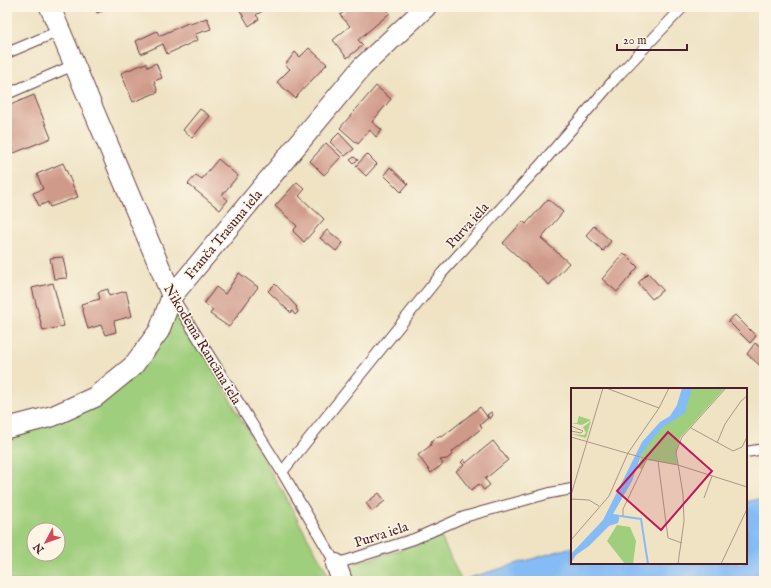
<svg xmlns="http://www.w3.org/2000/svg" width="771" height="588" viewBox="0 0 771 588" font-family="'IM FELL English',serif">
	<rect width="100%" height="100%" fill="#fcf5e5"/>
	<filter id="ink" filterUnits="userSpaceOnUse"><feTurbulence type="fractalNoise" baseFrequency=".025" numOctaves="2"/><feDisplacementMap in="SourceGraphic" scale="8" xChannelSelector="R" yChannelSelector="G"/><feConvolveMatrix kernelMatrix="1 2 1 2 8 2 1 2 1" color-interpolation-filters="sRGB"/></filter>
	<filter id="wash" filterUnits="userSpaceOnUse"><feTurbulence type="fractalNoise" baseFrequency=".012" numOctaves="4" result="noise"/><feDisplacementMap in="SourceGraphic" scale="16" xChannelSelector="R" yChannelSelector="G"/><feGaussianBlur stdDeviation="0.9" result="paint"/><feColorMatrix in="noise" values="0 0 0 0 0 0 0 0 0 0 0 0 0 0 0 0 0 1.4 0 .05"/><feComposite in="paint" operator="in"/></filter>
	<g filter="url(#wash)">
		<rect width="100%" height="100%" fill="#efe3c4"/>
		<g fill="#9fce7c" stroke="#747654" fill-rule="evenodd">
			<path d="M172,296L332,581H7V433L116,380ZM34,530H58V554H34Z"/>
			<path d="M441,537L461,580L459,581H350L347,574L357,563Z"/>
		</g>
		<path fill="#85bcf5" stroke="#686e90" d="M764,498V581H459L572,547V563H746V502Z"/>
		<g id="blocks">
			<g fill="#d09a8a">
				<path d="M95,7H112L97,13Z"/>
				<path d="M238,7H269L256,15L259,19L249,26Z"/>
				<path d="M350,7H385L390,13L358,40L363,45L347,58L333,40L350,26L340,15Z"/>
				<path d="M207,18L211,29L195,34L198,40L167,54L163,44L141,54L136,41L157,31L159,36L190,22V24Z"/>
				<path d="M7,33L12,46L7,48Z"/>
				<path d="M309,48L327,64L295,98L277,82L290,69L285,65L295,52L300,57Z"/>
				<path d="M146,63L148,67L156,63L162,78L154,81L158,92L133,102L121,73Z"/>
				<path d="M376,86L391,99L372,122L382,130L376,137L370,130L358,144L340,128Z"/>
				<path d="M34,95L51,138L14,153L7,137V107L9,106H8Z"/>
				<path d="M200,109L210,116L192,138L183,130Z"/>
				<path d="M339,133L354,149L345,156L330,142Z"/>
				<path d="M326,143L341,157L324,175L310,161Z"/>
				<path d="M367,154L377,164L366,176L356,166Z"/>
				<path d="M354,157L358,160L353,163L350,160Z"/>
				<path d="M218,159L238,176L222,195L228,200L220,210L188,184L196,175L202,179Z"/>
				<path d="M63,163L78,197L50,207L48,202L39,206L33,193L43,189L37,174Z"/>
				<path d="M390,167L408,184L401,192L384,175Z"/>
				<path d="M297,182L305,189L299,196L324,219L304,242L293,231L297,226L275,206Z"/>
				<path d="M548,199L563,212L541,238L569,263L549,285L503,243L523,221L526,224Z"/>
				<path d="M594,226L611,241L603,251L586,235Z"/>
				<path d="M327,230L343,243L336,251L320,238Z"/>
				<path d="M624,253L638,267L617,292L602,279Z"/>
				<path d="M63,257L67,278L54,279L50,258Z"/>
				<path d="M239,273L258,287L229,327L210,314L213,310L204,303L216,287L225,294Z"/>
				<path d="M648,273L663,290L652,299L638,283Z"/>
				<path d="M53,283L64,326L43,331L32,288Z"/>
				<path d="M275,284L297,307L296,308L298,312L295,315L292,311L291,313L268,291Z"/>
				<path d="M108,289L109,296L126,291L132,316L114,321L116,332L105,335L101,325L88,329L81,304L100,299L98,292Z"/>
				<path d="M735,315L756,336L750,343L728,321Z"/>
				<path d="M755,343L764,351V369L747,354Z"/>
				<path d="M480,407L488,418L480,425L482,428L453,451L451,456L447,459L440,460L443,464L431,473L418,455L430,446L432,441L437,437L438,438L439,436L442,437Z"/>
				<path d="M491,412L493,415L490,419L487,415Z"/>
				<path d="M493,441L508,460L485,479L490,485L484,490L479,484L471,490L456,471L464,465L461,462L464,459L466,463Z"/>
				<path d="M379,493L385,501L372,511L366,503Z"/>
			</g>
		</g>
	</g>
	<g filter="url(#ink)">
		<use href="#blocks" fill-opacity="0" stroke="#633c42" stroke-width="1"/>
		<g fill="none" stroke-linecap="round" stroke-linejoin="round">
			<defs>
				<g id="lane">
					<path d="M7,53L59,31"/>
					<path d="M7,94L74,65"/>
					<path d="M172,296L282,472L336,564L414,539L464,517L550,493L572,489"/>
					<path d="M746,452L764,449"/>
					<path d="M282,472L442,273L542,163L614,80L683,7"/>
				</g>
				<g id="street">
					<path d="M50,7L172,296"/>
					<path d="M7,428L53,416L95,397L133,366L159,331L172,296L362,67L426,7"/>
					<path d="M336,564L342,581"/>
				</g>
			</defs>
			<use href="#lane" stroke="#633c42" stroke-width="12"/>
			<use href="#street" stroke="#633c42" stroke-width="22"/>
			<use href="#lane" stroke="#fff" stroke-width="10"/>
			<use href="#street" stroke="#fff" stroke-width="20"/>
		</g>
	</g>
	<g text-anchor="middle" stroke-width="3" stroke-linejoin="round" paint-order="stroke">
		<g font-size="14" fill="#4a1f2b" stroke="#fcf5e5">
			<text transform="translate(467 225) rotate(-48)" y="5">Purva iela</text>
			<text transform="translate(223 234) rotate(-50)" y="5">Franča Trasuna iela</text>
			<text transform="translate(203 344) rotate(59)" y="5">Nikodema Rancāna iela</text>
			<text transform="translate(381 534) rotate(-18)" y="5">Purva iela</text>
		</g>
	</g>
	<g transform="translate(571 388)">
		<rect width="176" height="176" fill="#efe3c4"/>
		<path d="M116,0H154L109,50L105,67L107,77L75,72L71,81L67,80L71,65L88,38L102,30ZM8,28L20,32L11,37L0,35H6ZM20,33L15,50L0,46L13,47L15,45L12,39ZM46,137L59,139L65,153L62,176H54L36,153Z" fill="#9fce7c"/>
		<path d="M111,0H121L114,25L91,40L71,65L61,93L42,126L49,127L47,135L38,138L18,158L5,167L0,175V166L32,132L71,54L89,34L99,28L106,17Z" fill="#85bcf5"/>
		<path fill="none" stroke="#85bcf5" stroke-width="2" d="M49,128L70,131L77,176"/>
		<path fill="none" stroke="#ad9587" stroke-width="1" d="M35,0L88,20M0,38L12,43L10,45L0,43M120,40L162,63L171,59L176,49M0,49L76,71L107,77L176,99M146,55L154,36L170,13L176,8M87,73L97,150L111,155M0,107L32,0M133,110L141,88M0,111L18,112L28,118M52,128V121L76,71M0,152L38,108L57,65L88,20L98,0M107,176L113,133L112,106L105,64L111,49L155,0M150,176L176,121"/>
		<path fill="#c2185b" fill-opacity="0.15" stroke="#c2185b" stroke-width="2" d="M97,44L141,83L90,142L46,103Z"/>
		<rect width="176" height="176" fill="none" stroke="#4a1f2b" stroke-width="2"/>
	</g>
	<rect width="771" height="588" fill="none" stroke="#fcf5e5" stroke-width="24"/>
	<g transform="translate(46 542) rotate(229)"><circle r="19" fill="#fcf5e5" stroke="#b59f9b"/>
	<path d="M0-3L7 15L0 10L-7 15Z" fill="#d1495b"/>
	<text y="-6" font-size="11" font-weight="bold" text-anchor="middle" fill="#4a1f2b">N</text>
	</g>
	<path d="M617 44v6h70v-6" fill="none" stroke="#4a1f2b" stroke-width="2"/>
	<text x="623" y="44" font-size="12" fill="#4a1f2b" stroke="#fcf5e5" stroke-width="3" paint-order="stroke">20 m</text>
</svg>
